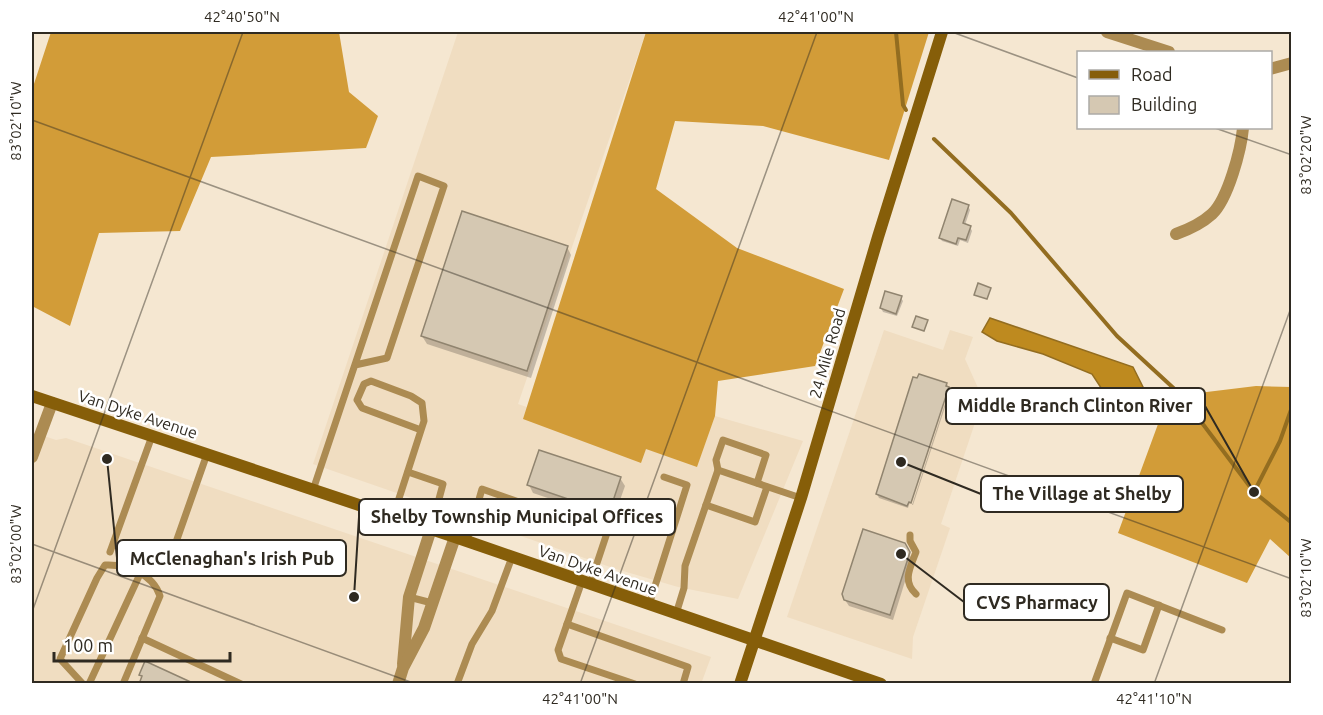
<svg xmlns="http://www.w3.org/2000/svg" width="1323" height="715" viewBox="0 0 1323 715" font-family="Ubuntu,sans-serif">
	<rect width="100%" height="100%" fill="#f5e7d1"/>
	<g fill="#f0ddc1">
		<path d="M458,32H646L518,404L697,466L715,416L803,441L738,599L678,587L616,569L313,464Z"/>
		<path d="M884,330L943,350L950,330L973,337L965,359L983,399L941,524L950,528L913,637L912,659L787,617Z"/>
		<path d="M32,432L56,440L66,438L711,657L701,684H32Z"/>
	</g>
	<g fill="#d29c38">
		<path d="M51,32H339L349,92L378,116L366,148L211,157L180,231L99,233L70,326L32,306V90Z"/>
		<path d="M646,32H929L889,160L763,126L675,121L656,189L737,248L844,289L815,366L718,381L715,416L697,467L646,449L641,463L523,419Z"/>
		<path d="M1172,386L1182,395L1256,386L1291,387V558L1270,539L1247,583L1118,533Z"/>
	</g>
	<path fill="#be8a1f" stroke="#936d20" stroke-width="1.5" d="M990,318L1133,367L1144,389L1130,413L1115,409L1092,374L1043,354L997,341L982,332Z"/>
	<g fill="#0003">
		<path d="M968,206L970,210L965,225L970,227L972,231L968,243L960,240L958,246L942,241L940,238Z"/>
		<path d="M567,247L571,255L531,378L427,344L422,336Z"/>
		<path d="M901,298L903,301L897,316L883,312L881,308Z"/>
		<path d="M946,384L948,386L908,508L879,498L877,494Z"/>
		<path d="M949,391L950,392L913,505H912Z"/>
		<path d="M620,478L625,486L613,520L533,493L529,485Z"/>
		<path d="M904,545L912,559L893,620L849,606L845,600Z"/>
	</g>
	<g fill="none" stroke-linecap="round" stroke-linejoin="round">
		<g stroke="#936d20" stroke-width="4">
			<path d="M896,32L903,105L906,110"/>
			<path d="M934,139L1011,213L1117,336L1181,395L1254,492L1292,523"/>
			<path d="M1254,492L1280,441L1292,407"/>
		</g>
	</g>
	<g fill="#d5c8b2" stroke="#90846f" stroke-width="1.5">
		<path d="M952,199L969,205L963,223L971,226L966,240L958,238L956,244L939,238Z"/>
		<path d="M462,211L568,246L527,371L421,336Z"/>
		<path d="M978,283L991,288L987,299L974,295Z"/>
		<path d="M885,291L902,296L896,314L880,308Z"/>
		<path d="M916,316L928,320L924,331L912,327Z"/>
		<path d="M919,374L947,383L946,386L949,387L911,503L909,502L907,506L876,494L913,377L917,378Z"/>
		<path d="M539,450L621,477L609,513L527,485Z"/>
		<path d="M863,529L905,543L910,552L890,615L844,600L842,594Z"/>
		<path d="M145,661L195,684H139L142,676L139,675Z"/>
	</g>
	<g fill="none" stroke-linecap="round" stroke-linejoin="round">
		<g stroke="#ac8b52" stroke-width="7">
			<path d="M718,470L716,460L723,440L766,455L757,483"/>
			<path d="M408,472L443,484L431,529"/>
			<path d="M313,490L418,176L444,186L387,358L355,365"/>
			<path d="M706,505L755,522L767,487"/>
			<path d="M393,517L424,421L422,403L411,396L371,381L364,384L357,400L362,408L421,430"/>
			<path d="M910,535V541L916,552C910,568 902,581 916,594"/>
			<path d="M467,541L482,489L607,533L590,584"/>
			<path d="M110,552L152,436"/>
			<path d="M169,562L207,454"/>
			<path d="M582,581L558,650L561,659L635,684"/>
			<path d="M409,597L432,603"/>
			<path d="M649,605L687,485L664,477"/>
			<path d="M676,614L684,588L685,566L718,470L801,498"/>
			<path d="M567,624L688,667L683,684"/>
			<path d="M142,638L241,684"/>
			<path d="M1110,638L1143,650L1159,605"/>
			<path d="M83,684L60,659L97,578L105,565C127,564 153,574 160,596L123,684"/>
			<path d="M89,684L140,574"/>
			<path d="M457,684L472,644L492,611L512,557"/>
			<path d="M1094,684L1127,593L1222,630"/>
		</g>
		<g stroke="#ac8b52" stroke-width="12">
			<path d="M1107,32L1169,52"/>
			<path d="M1270,69L1292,63"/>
			<path d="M1176,234C1190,229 1201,224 1212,214C1228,199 1241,150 1243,128"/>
			<path d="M32,457L52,403"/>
			<path d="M403,664L409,597L431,529"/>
			<path d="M398,684L403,668L424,628L455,537"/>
		</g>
		<g stroke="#865e09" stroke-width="12">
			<path d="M32,396L455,537L881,684"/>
			<path d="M740,684L801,498L878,237L942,32"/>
		</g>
	</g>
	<path fill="none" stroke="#2f2a21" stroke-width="1.5" stroke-opacity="0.45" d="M952,32L1078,78M32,120L1292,579M1215,128L1292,155M32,544L416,684M32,612L243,32M580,684L817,32M1154,684L1292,305"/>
	<g text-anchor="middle" stroke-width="5" stroke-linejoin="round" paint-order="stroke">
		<g font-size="16" fill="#2f2a21" stroke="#fff">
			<text transform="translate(827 353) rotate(-74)" y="6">24 Mile Road</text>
			<text transform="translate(138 414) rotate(18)" y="6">Van Dyke Avenue</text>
			<text transform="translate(598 570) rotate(19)" y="6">Van Dyke Avenue</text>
		</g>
	</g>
	<path fill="none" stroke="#2f2a21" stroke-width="2" d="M1254 492L1205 406M901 462L981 494M354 597L359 517M107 459L117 558M901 554L964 602"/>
	<g fill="#2f2a21" stroke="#fff" stroke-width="2">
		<circle cx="1254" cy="492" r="6"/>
		<circle cx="901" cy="462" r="6"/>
		<circle cx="354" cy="597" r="6"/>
		<circle cx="107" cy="459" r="6"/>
		<circle cx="901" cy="554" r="6"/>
	</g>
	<g fill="#fff" stroke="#2f2a21" stroke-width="2">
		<rect x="946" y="388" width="259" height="36" rx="6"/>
		<rect x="981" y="476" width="202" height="36" rx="6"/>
		<rect x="359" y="499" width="316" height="36" rx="6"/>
		<rect x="117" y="540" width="229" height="36" rx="6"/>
		<rect x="964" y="584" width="145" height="36" rx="6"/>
	</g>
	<g font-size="18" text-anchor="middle" font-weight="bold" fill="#2f2a21">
		<text x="1075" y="412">Middle Branch Clinton River</text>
		<text x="1082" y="500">The Village at Shelby</text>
		<text x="517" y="523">Shelby Township Municipal Offices</text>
		<text x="232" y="565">McClenaghan's Irish Pub</text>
		<text x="1037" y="609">CVS Pharmacy</text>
	</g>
	<rect width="1323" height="715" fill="none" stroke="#ffffff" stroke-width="66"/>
	<rect x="1077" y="51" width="195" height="78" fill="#ffffff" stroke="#acaaa6" stroke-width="1.5"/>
	<rect x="1089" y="70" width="30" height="9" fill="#865e09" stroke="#acaaa6" stroke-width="1.5"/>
	<text x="1131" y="81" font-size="18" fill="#2f2a21">Road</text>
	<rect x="1089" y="96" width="30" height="18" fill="#d5c8b2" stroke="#acaaa6" stroke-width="1.5"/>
	<text x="1131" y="111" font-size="18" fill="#2f2a21">Building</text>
	<path d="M54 652v9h176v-9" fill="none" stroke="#2f2a21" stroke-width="3"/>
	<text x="63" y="652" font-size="18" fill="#2f2a21" stroke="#ffffff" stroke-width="4.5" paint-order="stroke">100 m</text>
	<rect x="33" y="33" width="1257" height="649" fill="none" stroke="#2f2a21" stroke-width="2"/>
	<g font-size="15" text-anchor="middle" fill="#2f2a21">
		<text x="242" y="22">42°40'50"N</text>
		<text x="816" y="22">42°41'00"N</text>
		<text transform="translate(16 121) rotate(-90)" y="5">83°02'10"W</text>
		<text transform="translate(1306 155) rotate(-90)" y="5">83°02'20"W</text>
		<text transform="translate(16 544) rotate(-90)" y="5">83°02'00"W</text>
		<text transform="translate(1306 578) rotate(-90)" y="5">83°02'10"W</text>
		<text x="580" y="704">42°41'00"N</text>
		<text x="1154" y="704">42°41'10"N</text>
	</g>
</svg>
